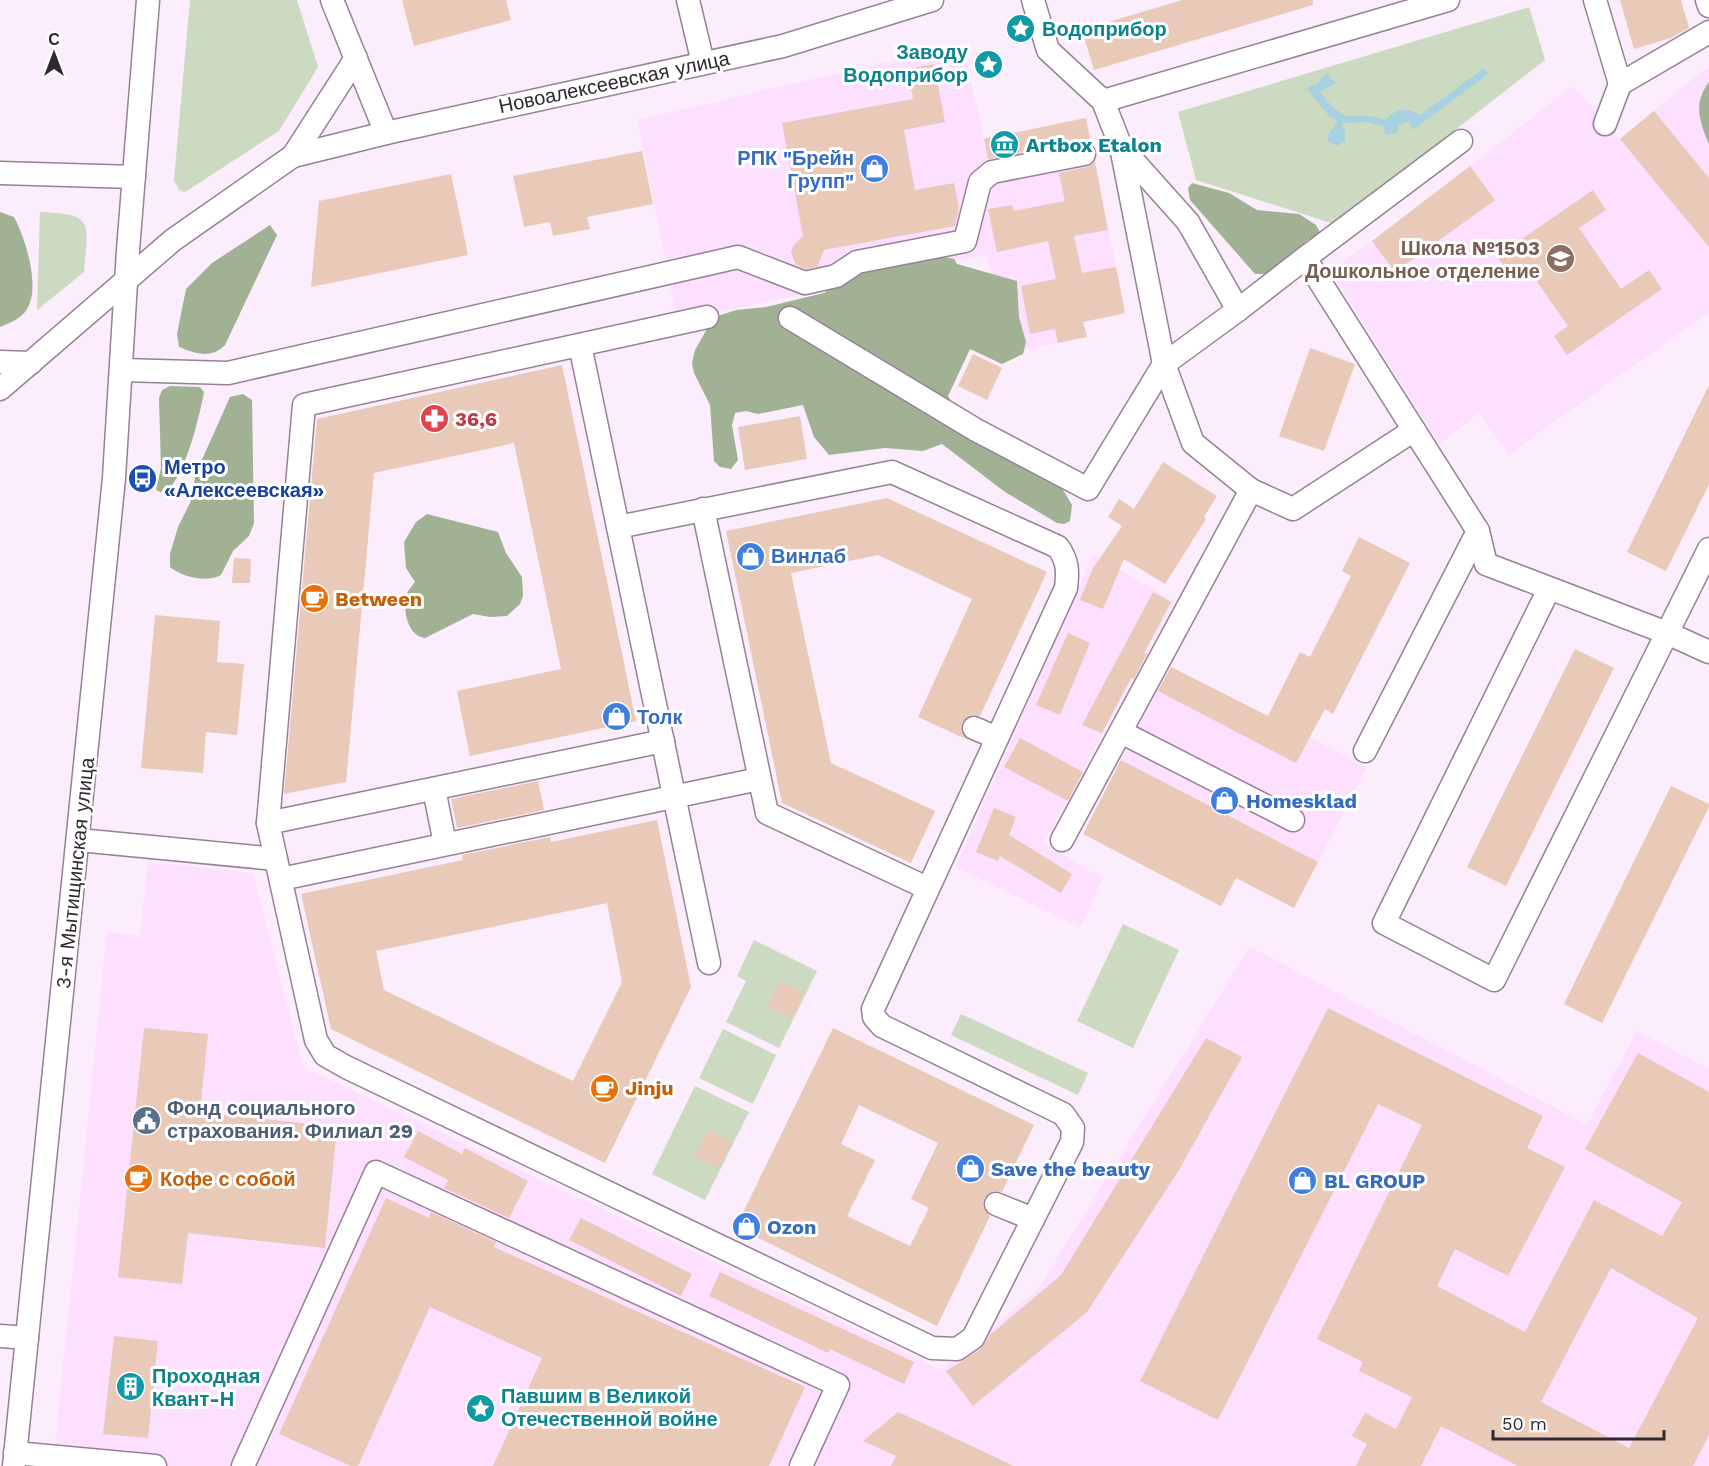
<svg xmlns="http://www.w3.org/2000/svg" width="1709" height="1466" viewBox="0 0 1709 1466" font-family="'Work Sans',sans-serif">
	<rect width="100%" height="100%" fill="#fbedfc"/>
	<g fill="#fddfff">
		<path d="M962,44L984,138L1086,118L1125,313L1084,322L1087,337L1010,353L987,254L677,321L638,120Z"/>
		<path d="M1709,66V312L1509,454L1479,413L1439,444L1331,271L1372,241L1395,272L1494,200L1470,166L1573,86L1620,139Z"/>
		<path d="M1093,555L1174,601L1043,844L1103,878L1080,927L956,867Z"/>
		<path d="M1170,666L1367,767L1294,908L1236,878L1222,906L1083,834Z"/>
		<path d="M148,862L253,873L303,1067L942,1370L1038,1289L1250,947L1587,1125L1637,1031L1709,1069V1466H53L107,932L140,936Z"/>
	</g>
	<g fill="#cbdac1">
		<path d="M190,0H297L318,67L279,131L185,192L179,190L174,180Z"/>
		<path d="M1529,7L1545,60L1334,224L1196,180L1178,112Z"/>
		<path d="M40,212C95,214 88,222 84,272L37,310Z"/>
		<path d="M1123,924L1179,950L1133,1048L1077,1021Z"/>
		<path d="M754,940L817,971L779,1048L726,1022L746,981L737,976Z"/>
		<path d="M961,1014L1088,1073L1078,1095L951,1035Z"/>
		<path d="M723,1029L776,1055L753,1104L699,1078Z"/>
		<path d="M695,1086L749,1112L705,1200L652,1174Z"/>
	</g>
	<g fill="#a0b293">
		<path d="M1709,82V144C1699,121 1693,103 1709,82Z"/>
		<path d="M1192,183L1229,193L1257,210L1299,214L1316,225L1322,236L1307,240L1279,274H1255L1190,200L1188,188Z"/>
		<path d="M0,212L14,217C25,237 41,287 27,309C22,318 10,323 0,327Z"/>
		<path d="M270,225L277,235L225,345C211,359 196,354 179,347L177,334L186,289L212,263Z"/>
		<path d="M941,256L954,259L957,264L1017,281L1019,317L1026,342L1023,354L1002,364L970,349L948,396L968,432L1062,488L1072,505L1070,521L1064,524L1057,523L1005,492L942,444L923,451L885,448L829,455L814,437L803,405L758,414L746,411L735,413L732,425L738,460L731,469L720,467L714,461L710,405L694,373L692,363L695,350L711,322L721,315L736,310L766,307L824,293L851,275L881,265L930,260Z"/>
		<path d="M170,386L200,387L204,392C200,414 184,484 163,493L156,490L161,468L159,398L162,390Z"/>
		<path d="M243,394L252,400L254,523L249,536L233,551L221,575C207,583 182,577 170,567V554L178,527L190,503L196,473L230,397Z"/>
		<path d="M427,514L498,532L506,553L522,577L523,596L520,604L507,616L490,617L473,614L425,638C407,636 402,608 407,594C408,590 413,585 415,582L406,568L404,542L416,522Z"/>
	</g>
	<path fill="#a7d0e0" d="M1484,68L1488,74L1413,130L1410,123L1405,122L1398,126V133L1385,135L1384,126L1366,122L1343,123L1342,128L1345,131V141L1337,146L1328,141L1327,136L1338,121L1329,116L1307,89L1313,84L1315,86L1327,73L1335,83L1320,92C1351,131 1349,108 1386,120C1396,108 1407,107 1420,115Z"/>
	<g fill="#e9c9b7" fill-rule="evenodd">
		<path d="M402,0H506L511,20L414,46Z"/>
		<path d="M1182,0H1313V5L1094,70L1082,30Z"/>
		<path d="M1620,0H1681L1689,28L1671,38L1634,49Z"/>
		<path d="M934,64L945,122L904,130L915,190L954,183L959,208L955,226L824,250L817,267L806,269L796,265L791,253L793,246L803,236L782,123L913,99L908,69Z"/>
		<path d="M1654,111L1709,178V247L1620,139Z"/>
		<path d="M1086,118L1091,143L1081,141L988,159L984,139Z"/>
		<path d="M642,151L653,204L587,217L590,229L553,236L550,222L524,227L513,176Z"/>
		<path d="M1095,162L1108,230L1074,236L1082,273L1116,267L1125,313L1083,322L1087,337L1058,343L1055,329L1030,334L1021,286L1056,279L1048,241L997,252L988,209L1012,205L1014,211L1065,201L1059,173L1087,167Z"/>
		<path d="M1470,166L1495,200L1395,272L1372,241Z"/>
		<path d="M451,174L468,255L311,287L319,201Z"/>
		<path d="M1593,190L1606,210L1579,228L1621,289L1649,270L1662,289L1567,355L1554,336L1568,326L1526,266L1511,276L1497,256Z"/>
		<path d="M1310,348L1355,364L1324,451L1279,436Z"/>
		<path d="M973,354L1002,368L987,400L958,386Z"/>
		<path d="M562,365L636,721L470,756L457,691L561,669L514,443L492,448L374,473L346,782L284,794L317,419Z"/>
		<path d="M1709,385V484L1666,571L1627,552Z"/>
		<path d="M800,416L807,459L745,470L738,427Z"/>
		<path d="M1163,462L1217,496L1204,517L1206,519L1165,584L1124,559L1103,609L1080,600L1093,568L1122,526L1108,517L1119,499L1134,509Z"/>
		<path d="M887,498L1047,572L980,716L972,715L962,722L961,730L968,740L918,717L972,599L878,555L791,573L831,763L935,811L911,863L782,803L726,531Z"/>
		<path d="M1359,537L1410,563L1333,714L1325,709L1296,763L1158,691L1171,667L1268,716L1300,652L1310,657L1351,576L1342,571Z"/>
		<path d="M234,558L251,559L250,583H232Z"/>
		<path d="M1153,592L1171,602L1144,653L1147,654L1134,679L1131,678L1102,733L1082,725Z"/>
		<path d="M155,615L220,621L217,662L244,664L237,735L206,732L203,773L141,768Z"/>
		<path d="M1068,633L1090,643L1060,715L1036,705Z"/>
		<path d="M1575,649L1614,668L1506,886L1467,867Z"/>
		<path d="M1020,738L1083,772L1068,801L1004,767Z"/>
		<path d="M1121,760L1318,862L1294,908L1236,878L1221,906L1083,834Z"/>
		<path d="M538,781L544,810L457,828L451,799Z"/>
		<path d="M1671,786L1709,804V807L1602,1023L1564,1004Z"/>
		<path d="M994,808L1016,817L1009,835L1072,874L1061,893L1000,856L998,861L976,852Z"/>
		<path d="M657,820L691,987L605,1163L331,1029L301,894L463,860L462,855L550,837L551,842ZM607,903L622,982L573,1081L384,990L376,951Z"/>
		<path d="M780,981L804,993L792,1018L768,1007Z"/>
		<path d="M1328,1008L1543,1116L1527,1148L1565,1167L1508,1276L1455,1249L1437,1286L1525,1332L1594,1200L1662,1236L1682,1202L1585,1149L1638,1053L1709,1092V1435L1693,1466H1518L1441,1426L1421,1466H1356L1367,1444L1352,1436L1365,1413L1396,1429L1412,1397L1359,1371L1363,1362L1317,1339L1422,1125L1378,1104L1218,1420L1140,1381ZM1611,1268L1698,1318L1629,1448L1541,1402Z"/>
		<path d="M144,1028L208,1034L200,1112L337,1127L325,1248L188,1233L182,1284L118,1277Z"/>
		<path d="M833,1028L1034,1125L1002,1192L994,1191L984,1198L983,1206L990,1216L937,1326L736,1227ZM859,1105L938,1143L911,1199L929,1208L910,1246L847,1216L875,1160L841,1144Z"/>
		<path d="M1206,1038L1242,1057L1179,1170L1087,1312L973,1406L946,1371L981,1349L990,1335L1061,1275Z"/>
		<path d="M708,1130L732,1142L719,1167L695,1156Z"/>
		<path d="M418,1131L462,1154L465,1148L528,1181L509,1218L444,1188L448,1180L404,1157Z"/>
		<path d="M386,1198L429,1218L431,1212L496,1242L494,1247L805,1387L769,1466H493L542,1358L430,1307L358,1466H351L279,1434Z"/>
		<path d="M581,1218L692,1274L681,1296L569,1240Z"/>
		<path d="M720,1272L914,1362L904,1384L830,1349L828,1353L709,1296Z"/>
		<path d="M114,1336L158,1341L148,1438L103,1434Z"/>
		<path d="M898,1412L929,1426L1014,1466H891L896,1456L863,1441Z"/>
	</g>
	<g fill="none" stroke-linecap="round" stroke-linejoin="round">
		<defs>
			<g id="minor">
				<path d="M332,0L386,133"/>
				<path d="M688,0L703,63"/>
				<path d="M1033,0L1048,50L1103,101L1121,147L1164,364L1193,443L1251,490L1293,509L1414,430"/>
				<path d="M1595,0L1620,84L1709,32"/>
				<path d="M1707,0L1709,6"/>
				<path d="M1103,101L1448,0"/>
				<path d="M1605,124L1620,84"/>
				<path d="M1461,141L1305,258L1478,531L1486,564L1667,633L1709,652"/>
				<path d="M293,156L356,58"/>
				<path d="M0,173L134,177"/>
				<path d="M1238,310L1305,258"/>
				<path d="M790,318L976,430L1088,489L1164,364L1238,310L1188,222L1121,147"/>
				<path d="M580,345L709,963"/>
				<path d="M0,362L31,363"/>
				<path d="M122,370L228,373L738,257L805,283L836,276L857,262L965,241L980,182L992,172L1084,154"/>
				<path d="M0,389L173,240L293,156L386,133L783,46L932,0"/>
				<path d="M703,509L767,813L927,888"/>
				<path d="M618,527L892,472L1058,547C1068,561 1068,572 1066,588L873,1009L874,1017L882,1026L1063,1114L1073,1128L1072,1142L973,1338L957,1349L932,1348L346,1067L325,1055L316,1040L268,823L304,405L707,317"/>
				<path d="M1549,589L1384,923L1494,980L1709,549"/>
				<path d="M974,728L997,738"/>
				<path d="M1121,732L1293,820"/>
				<path d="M1365,751L1478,531"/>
				<path d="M434,789L445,844"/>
				<path d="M268,823L663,741"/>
				<path d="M79,840L276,859"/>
				<path d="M1062,840L1251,490"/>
				<path d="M281,879L759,779"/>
				<path d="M996,1204L1033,1219"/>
				<path d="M0,1336L27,1338"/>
				<path d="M15,1453L155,1466"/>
				<path d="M14,1466L114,478L128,250L148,0"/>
				<path d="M243,1466L376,1172L838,1385L801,1466"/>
			</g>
		</defs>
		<use href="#minor" stroke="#978098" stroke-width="25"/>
		<use href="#minor" stroke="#fff" stroke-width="22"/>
	</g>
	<defs>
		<symbol id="sight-disc" viewBox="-11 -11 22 22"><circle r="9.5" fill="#0f9aa8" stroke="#fff"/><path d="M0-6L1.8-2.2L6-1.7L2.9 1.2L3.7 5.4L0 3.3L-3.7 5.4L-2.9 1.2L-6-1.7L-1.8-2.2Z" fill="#fff"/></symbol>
		<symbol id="museum-disc" viewBox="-11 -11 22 22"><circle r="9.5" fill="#0f9aa8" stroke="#fff"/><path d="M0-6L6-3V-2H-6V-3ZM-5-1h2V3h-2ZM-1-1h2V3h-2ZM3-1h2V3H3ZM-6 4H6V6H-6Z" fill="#fff"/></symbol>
		<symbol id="shop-disc" viewBox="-11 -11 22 22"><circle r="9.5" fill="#3f7fe0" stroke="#fff"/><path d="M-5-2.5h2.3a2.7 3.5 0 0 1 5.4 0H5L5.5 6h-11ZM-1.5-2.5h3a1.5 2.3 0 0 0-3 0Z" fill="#fff"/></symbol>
		<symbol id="school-disc" viewBox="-11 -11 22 22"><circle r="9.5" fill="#8d6e63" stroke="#fff"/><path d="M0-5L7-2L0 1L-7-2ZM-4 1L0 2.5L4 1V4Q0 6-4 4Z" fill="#fff"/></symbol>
		<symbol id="pharmacy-disc" viewBox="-11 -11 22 22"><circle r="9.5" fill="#e0444e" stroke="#fff"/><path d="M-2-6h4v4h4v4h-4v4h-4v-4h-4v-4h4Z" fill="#fff"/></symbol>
		<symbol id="bus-disc" viewBox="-11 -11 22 22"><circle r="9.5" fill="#1a4fb4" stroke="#fff"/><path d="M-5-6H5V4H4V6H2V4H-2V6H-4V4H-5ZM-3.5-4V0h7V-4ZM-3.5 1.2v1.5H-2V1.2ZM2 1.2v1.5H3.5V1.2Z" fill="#fff"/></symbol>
		<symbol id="cafe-disc" viewBox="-11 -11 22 22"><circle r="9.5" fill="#e8710a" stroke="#fff"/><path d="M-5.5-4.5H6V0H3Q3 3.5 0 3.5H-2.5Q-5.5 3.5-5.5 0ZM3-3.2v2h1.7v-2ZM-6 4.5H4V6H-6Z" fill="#fff"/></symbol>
		<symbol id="civic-disc" viewBox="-11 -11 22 22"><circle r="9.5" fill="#5c6f8a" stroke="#fff"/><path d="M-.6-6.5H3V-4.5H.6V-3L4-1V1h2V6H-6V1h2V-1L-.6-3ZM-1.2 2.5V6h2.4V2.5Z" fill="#fff"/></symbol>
		<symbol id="building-disc" viewBox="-11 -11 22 22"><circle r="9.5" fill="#0f9aa8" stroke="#fff"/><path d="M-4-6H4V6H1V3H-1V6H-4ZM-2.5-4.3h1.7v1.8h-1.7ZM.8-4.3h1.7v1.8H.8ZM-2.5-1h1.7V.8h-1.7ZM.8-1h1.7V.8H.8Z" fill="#fff"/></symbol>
	</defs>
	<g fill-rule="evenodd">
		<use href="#sight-disc" x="1004" y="12" width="33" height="33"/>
		<use href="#sight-disc" x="972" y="48" width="33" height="33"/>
		<use href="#museum-disc" x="988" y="128" width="33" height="33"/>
		<use href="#shop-disc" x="858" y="152" width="33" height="33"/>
		<use href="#school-disc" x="1544" y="242" width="33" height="33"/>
		<use href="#pharmacy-disc" x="418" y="402" width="33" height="33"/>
		<use href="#bus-disc" x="126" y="462" width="33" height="33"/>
		<use href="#shop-disc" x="734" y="540" width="33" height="33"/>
		<use href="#cafe-disc" x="298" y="582" width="33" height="33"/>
		<use href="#shop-disc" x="600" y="700" width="33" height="33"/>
		<use href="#shop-disc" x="1208" y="784" width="33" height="33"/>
		<use href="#cafe-disc" x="588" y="1072" width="33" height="33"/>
		<use href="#civic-disc" x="130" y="1104" width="33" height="33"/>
		<use href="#shop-disc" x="954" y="1152" width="33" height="33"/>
		<use href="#cafe-disc" x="122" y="1162" width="33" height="33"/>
		<use href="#shop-disc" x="1286" y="1164" width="33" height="33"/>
		<use href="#shop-disc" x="730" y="1210" width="33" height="33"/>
		<use href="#building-disc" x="114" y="1370" width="33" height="33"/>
		<use href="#sight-disc" x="464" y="1392" width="33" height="33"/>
	</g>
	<g text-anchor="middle" stroke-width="6" stroke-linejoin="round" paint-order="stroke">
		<g font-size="20" font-weight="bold" fill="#0d838f" stroke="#fff" text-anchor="start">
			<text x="1042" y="36">Водоприбор</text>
			<text x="968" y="59" text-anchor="end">Заводу<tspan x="968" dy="23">Водоприбор</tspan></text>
			<text x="1026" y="152">Artbox Etalon</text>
			<text x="152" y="1383">Проходная<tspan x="152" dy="23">Квант-Н</tspan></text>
			<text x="501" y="1403">Павшим в Великой<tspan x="501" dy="23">Отечественной войне</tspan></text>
		</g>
		<g font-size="20" fill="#312832" stroke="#fff">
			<text transform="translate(614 82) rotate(-12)" y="7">Новоалексеевская улица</text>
			<text transform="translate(75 873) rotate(-84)" y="7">3-я Мытищинская улица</text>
		</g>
		<g font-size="20" font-weight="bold" fill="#366cbe" stroke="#fff" text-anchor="start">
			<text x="854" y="165" text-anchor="end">РПК "Брейн<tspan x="854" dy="23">Групп"</tspan></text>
			<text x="771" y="563">Винлаб</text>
			<text x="637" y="724">Толк</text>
			<text x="1246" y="808">Homesklad</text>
			<text x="991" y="1176">Save the beauty</text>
			<text x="1324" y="1188">BL GROUP</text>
			<text x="767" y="1234">Ozon</text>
		</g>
		<g font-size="20" font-weight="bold" fill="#785e54" stroke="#fff" text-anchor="end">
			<text x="1540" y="255">Школа №1503<tspan x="1540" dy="23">Дошкольное отделение</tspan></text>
		</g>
		<g font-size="20" font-weight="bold" fill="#be3a42" stroke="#fff" text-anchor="start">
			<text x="455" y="426">36,6</text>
		</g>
		<g font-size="20" font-weight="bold" fill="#164399" stroke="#fff" text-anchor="start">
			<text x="164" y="474">Метро<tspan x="164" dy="23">«Алексеевская»</tspan></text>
		</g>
		<g font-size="20" font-weight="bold" fill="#c56008" stroke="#fff" text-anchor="start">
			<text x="335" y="606">Between</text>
			<text x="625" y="1095">Jinju</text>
			<text x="160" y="1186">Кофе с собой</text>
		</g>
		<g font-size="20" font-weight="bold" fill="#4e5e75" stroke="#fff" text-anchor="start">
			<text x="167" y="1115">Фонд социального<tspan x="167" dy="23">страхования. Филиал 29</tspan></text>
		</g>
	</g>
	<g transform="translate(54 54)" stroke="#ffffff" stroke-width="4.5" paint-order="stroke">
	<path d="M0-4.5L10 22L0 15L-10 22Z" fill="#312832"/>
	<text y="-9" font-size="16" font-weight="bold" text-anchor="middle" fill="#312832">С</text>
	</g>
	<path d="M1493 1430v9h171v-9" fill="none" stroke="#312832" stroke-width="3"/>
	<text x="1502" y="1430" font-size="18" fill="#312832" stroke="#ffffff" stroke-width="4.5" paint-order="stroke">50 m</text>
</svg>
